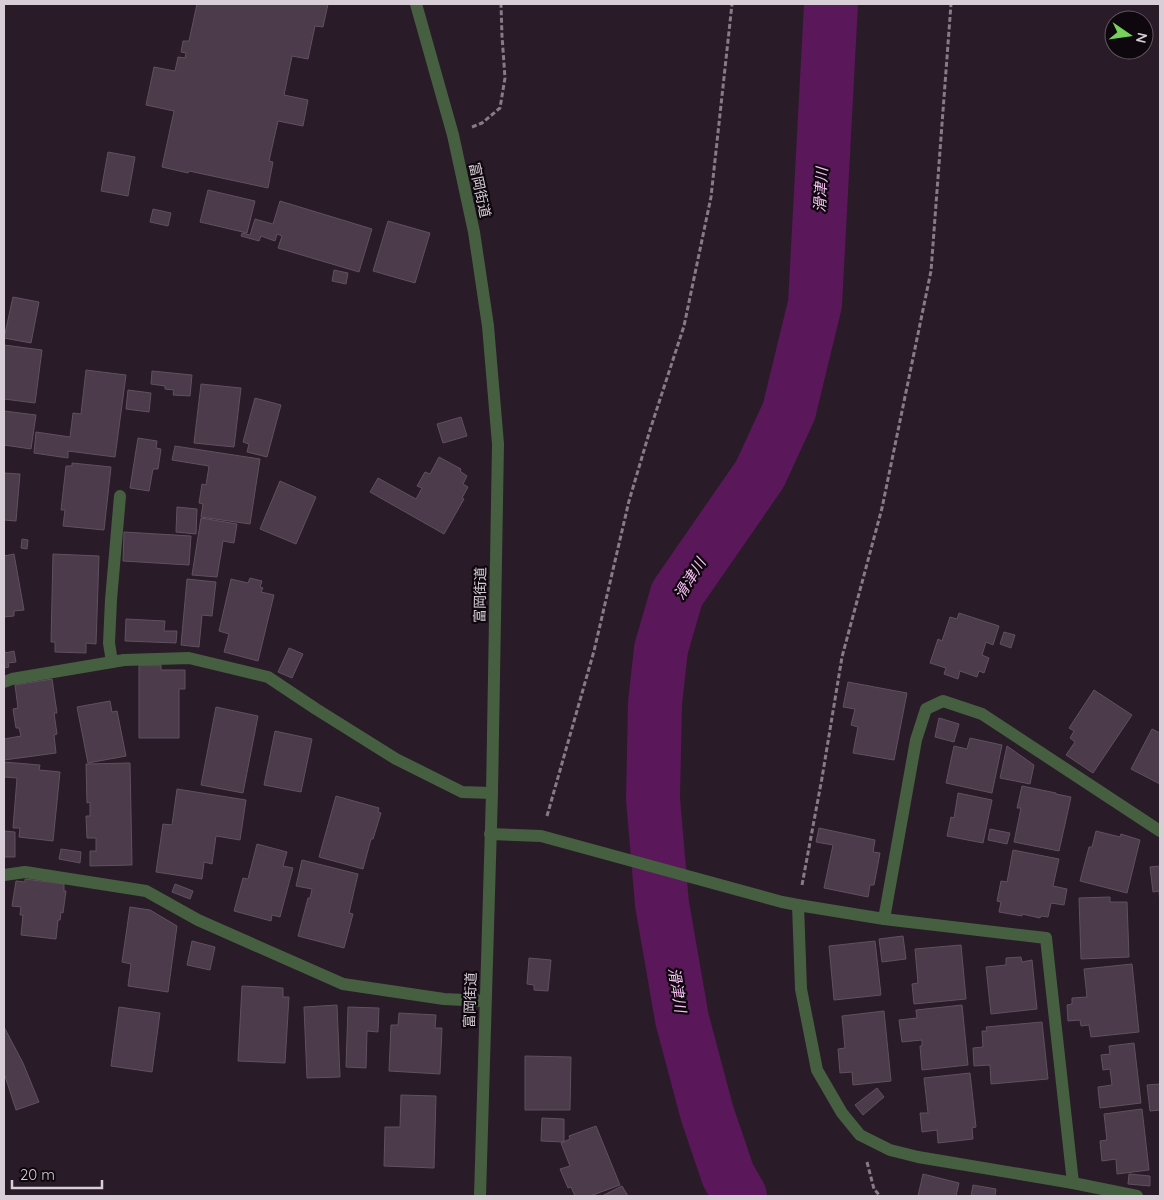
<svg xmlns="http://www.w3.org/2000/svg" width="1164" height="1200" viewBox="0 0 1164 1200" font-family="Quicksand,'Noto Sans JP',sans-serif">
	<rect width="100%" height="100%" fill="#291b28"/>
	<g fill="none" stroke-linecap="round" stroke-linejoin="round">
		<path stroke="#5a1759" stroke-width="54" d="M740,1196L728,1175L707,1113L682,1019L662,904L653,799L655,703L661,649L677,594L760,474L789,411L815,304L831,4"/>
	</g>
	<g fill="#4c3c4b" stroke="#615060">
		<path d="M197,4H328L323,27L315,26L308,59L292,56L284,95L308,100L303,126L278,121L269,161L273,162L268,188L189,171L188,173L162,167L174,111L146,105L154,67L175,71L178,57L185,58L186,53L181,52L183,41H189Z"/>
		<path d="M108,152L135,157L128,196L101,191Z"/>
		<path d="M208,190L255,201L247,233L200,222Z"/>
		<path d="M280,201L372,229L359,272L278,248L282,236L277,234L275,241L261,236L259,241L241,236L242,233L250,235L255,219L273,224Z"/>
		<path d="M153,209L171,213L168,226L150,222Z"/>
		<path d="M388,221L430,233L415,283L373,271Z"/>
		<path d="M334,270L348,273L346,284L332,281Z"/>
		<path d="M13,297L39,302L31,343L4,338Z"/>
		<path d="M4,345L42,350L35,403L4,399Z"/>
		<path d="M86,370L126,375L115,457L68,451V458L34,453L36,432L70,437L73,413L81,414Z"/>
		<path d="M152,371L192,375L190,396L173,395L174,390L165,389V386L151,384Z"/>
		<path d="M201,384L241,388L234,447L194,443Z"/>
		<path d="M128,390L151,393L149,412L126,409Z"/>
		<path d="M255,398L281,405L267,457L247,452L249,444L243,442Z"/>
		<path d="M4,411L36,415L31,449L4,445Z"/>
		<path d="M461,417L467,436L443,443L437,424Z"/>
		<path d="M138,438L157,441L156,448L161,449L158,469H153L149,491L130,488Z"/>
		<path d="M175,446L260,459L250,524L201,517L203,504L199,503L202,484L206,485L209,466L172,460Z"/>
		<path d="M439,457L461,469L460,471L467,476L463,484L468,487L462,498L464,499L444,534L370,492L378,478L416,499L422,488L417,486L425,472L430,474Z"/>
		<path d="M72,463L111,467L104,530L63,526L65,510H61L66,466H72Z"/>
		<path d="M4,473L20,474L16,521L4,520Z"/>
		<path d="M280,481L316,497L296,544L260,529Z"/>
		<path d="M177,507L197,509L196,534L176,532Z"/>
		<path d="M201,518L237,524L234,543L223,541L217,577L192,575Z"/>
		<path d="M124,532L191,536L189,565L123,561Z"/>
		<path d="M22,539L28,540L27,549L21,548Z"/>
		<path d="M14,554L24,610L14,611V616L4,617V556Z"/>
		<path d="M53,554L99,556L96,644L86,643V653L55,652V642H51Z"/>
		<path d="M250,578L262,581L260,587L263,588L261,592L274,595L258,661L224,652L229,634L219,631L231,579L248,583Z"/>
		<path d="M187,579L216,582L212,616L202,615L199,647L181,645Z"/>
		<path d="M959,613L999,626L993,645L986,642L982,655L989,658L984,673L979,671L977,677L960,671L958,679L944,674L946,668L930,663L938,639L942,641L950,617L957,619Z"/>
		<path d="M126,619L165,621L164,631H177L176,643L125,641Z"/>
		<path d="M1004,632L1015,635L1011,648L1000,644Z"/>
		<path d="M4,644L5,653L14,651L16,662L8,663L9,667L4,668Z"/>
		<path d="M289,648L303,654L292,678L278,672Z"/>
		<path d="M139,665H161V670H185V689H179V738H139Z"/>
		<path d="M52,679L57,713H54L57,734L54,735L56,753L4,760V739L21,736L19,728H16L13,709L18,708L15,685Z"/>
		<path d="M848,682L907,693L894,760L853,753L858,727L851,725L855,709L843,707Z"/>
		<path d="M1094,690L1132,715L1093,773L1066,755L1075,742L1070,738L1074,731L1069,728Z"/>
		<path d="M110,701L112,712L117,711L126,756L88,763L77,707Z"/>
		<path d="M216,707L258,716L243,793L201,785Z"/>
		<path d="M939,718L959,724L954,742L935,737Z"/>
		<path d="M1152,729L1160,733V784L1131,769Z"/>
		<path d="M275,731L312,739L301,792L264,785Z"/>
		<path d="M970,738L1002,745L992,793L946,783L954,746L967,749Z"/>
		<path d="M1007,746L1034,765L1030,784L1000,778Z"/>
		<path d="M4,762L40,765L39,770L60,772L53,841L19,837L20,828H13L17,778L4,777Z"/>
		<path d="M130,763L132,865L90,866V851H96V838H87L86,816H90V802L87,803L86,764Z"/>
		<path d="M1022,786L1056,793V794L1071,797L1059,851L1014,842L1021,808H1017Z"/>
		<path d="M177,789L246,800L240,840L216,836L212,864L204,862L202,879L156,872L163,824L172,825Z"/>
		<path d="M958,793L992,800L983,843L947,836L951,817L954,818Z"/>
		<path d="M336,796L379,808L378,812L381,813L373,839H371L363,869L319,857Z"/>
		<path d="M819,828L875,840L873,852L880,853L874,885H870L868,897L824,888L833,845L816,842Z"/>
		<path d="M990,829L1010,833L1007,844L988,840Z"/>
		<path d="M4,831L15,832V857H4Z"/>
		<path d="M1096,831L1120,837L1121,834L1140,840L1127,893L1080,881L1089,847H1092Z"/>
		<path d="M257,844L287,852L283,866L293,868L280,917L272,915L271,921L234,911L243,878L248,879Z"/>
		<path d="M61,849L81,852L80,863L59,859Z"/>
		<path d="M1013,850L1059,859L1053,886L1067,889L1064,905L1051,903L1048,917L1041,916L1040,918L1022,914V916L999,912L1001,902L997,901L1001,881L1007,882Z"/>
		<path d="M302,860L358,874L349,913L353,914L344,948L298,936L308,898H310L312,889L296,886Z"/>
		<path d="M1160,866V906L1159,891L1153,892L1150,867Z"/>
		<path d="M25,879L64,884V891H66L63,913L61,912L60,920H58L56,939L21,935L23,915H20L21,907L12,906L16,881L25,882Z"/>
		<path d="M175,884L193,891L190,899L172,892Z"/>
		<path d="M1110,897V902H1127L1129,957L1081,959L1079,898Z"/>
		<path d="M130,907L150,910L177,926L168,992L128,986L131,964L122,962Z"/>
		<path d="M903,936L906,959L882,962L879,939Z"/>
		<path d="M192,941L215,947L210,970L187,965Z"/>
		<path d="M875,941L881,995L834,1000L829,946Z"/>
		<path d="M961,945L966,999L914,1004L912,984L918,983L915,949Z"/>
		<path d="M1021,957L1022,962L1032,960L1037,1009L991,1014L986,967L1006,965V958Z"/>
		<path d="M529,958L551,960L548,991L534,990V985L527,984Z"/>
		<path d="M1132,964L1139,1032L1091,1037L1089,1025L1081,1026L1080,1020L1068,1021L1067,1005L1072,1004V998L1087,997L1084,969Z"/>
		<path d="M242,986L283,988V997H289L285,1063L238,1061Z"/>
		<path d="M337,1005L340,1077L307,1078L304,1007Z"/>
		<path d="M962,1005L968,1065L922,1070L920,1046H922V1040L902,1042L899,1020L917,1018L916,1010Z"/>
		<path d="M119,1007L160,1013L152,1072L111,1066Z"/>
		<path d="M348,1007L379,1008L378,1032L367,1031L366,1068L346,1067Z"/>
		<path d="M884,1011L891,1081L853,1085L852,1072L840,1073L838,1049L845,1048L842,1016Z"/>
		<path d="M399,1013L436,1015L435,1028H442L440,1074L389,1071L391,1025H398Z"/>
		<path d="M1042,1022L1048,1079L991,1084L990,1065L974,1066L973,1048L983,1047L982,1031H987L986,1027Z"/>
		<path d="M4,1027L23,1063L39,1102L16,1110L4,1073Z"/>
		<path d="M1134,1043L1141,1103L1100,1108L1098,1087L1112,1085L1110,1069L1103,1070L1101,1055L1110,1054L1109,1046Z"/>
		<path d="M525,1056L571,1057L570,1110H525Z"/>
		<path d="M970,1073L976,1127L972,1128L973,1139L938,1143L937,1130L922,1132L920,1113H928L924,1078Z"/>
		<path d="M1160,1084V1110L1150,1111L1147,1085Z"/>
		<path d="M877,1088L884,1097L863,1115L855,1105Z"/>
		<path d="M401,1095L436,1096L434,1168L384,1166L385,1127H400Z"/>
		<path d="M1142,1109L1149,1170L1117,1174L1116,1159L1102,1161L1100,1141L1107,1140L1104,1114Z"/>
		<path d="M542,1118L564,1119V1142L541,1141Z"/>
		<path d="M596,1126L620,1185L590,1196H575L571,1187L568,1188L560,1169L570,1166L561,1143L570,1139L569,1136Z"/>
		<path d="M923,1174L959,1183L956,1196H918Z"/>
		<path d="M1129,1174L1150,1176V1186L1128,1184Z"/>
		<path d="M973,1185L996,1189L995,1196H971Z"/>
		<path d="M622,1186L628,1196H602Z"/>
	</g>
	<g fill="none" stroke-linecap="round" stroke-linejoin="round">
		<g stroke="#877b86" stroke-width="3" stroke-dasharray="5 2.5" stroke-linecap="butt">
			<path d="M472,127L482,123L500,108L505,78L502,36L501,4"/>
			<path d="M547,816L594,651L629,501L650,430L684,326L711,197L732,4"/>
			<path d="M802,885L822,778L842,657L882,508L931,271L951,4"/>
			<path d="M867,1162L874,1189L880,1196"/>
		</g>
		<g stroke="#465f40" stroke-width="12">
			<path d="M416,4L453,135L474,232L488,326L498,444L492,793L480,1196"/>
			<path d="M112,662L109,643L111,600L120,496"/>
			<path d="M4,682L12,679L124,660L189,658L268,677L316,709L396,759L462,792L492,793"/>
			<path d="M490,834L541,836L782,902L798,905L884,919L916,740L926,709L943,701L982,714L1160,831"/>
			<path d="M4,875L25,872L146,891L198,920L343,984L444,999L485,1001"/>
			<path d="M798,905L801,989L817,1070L842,1113L860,1135L890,1150L918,1157L1073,1183L1137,1196"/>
			<path d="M884,919L1046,938L1073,1183"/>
		</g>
	</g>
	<g text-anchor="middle" stroke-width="4.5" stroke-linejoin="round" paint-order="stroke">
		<g font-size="14" fill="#d8ced7" stroke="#0e080e">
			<text transform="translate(480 190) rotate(78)" y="5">富岡街道</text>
			<text transform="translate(480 595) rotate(-89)" y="5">富岡街道</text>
			<text transform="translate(470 1000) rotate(-88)" y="5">富岡街道</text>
		</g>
		<g font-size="15" font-style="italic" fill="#fac1f6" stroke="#0e080e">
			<text transform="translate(821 190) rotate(-87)" y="5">滑津川</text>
			<text transform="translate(690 579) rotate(-58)" y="5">滑津川</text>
			<text transform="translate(677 990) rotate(81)" y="5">滑津川</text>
		</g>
	</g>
	<rect width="1164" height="1200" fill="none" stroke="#d8ced7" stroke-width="10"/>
	<g transform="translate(1129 35) rotate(103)"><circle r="24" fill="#0e080e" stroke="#5f575e"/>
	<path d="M0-4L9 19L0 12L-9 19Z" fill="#76d25a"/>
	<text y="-8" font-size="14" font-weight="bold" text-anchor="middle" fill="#d8ced7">N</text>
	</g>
	<path d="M12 1180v8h90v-8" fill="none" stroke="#d8ced7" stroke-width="2.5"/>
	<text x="20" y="1180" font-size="15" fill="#d8ced7" stroke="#0e080e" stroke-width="4" paint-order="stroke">20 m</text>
</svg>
